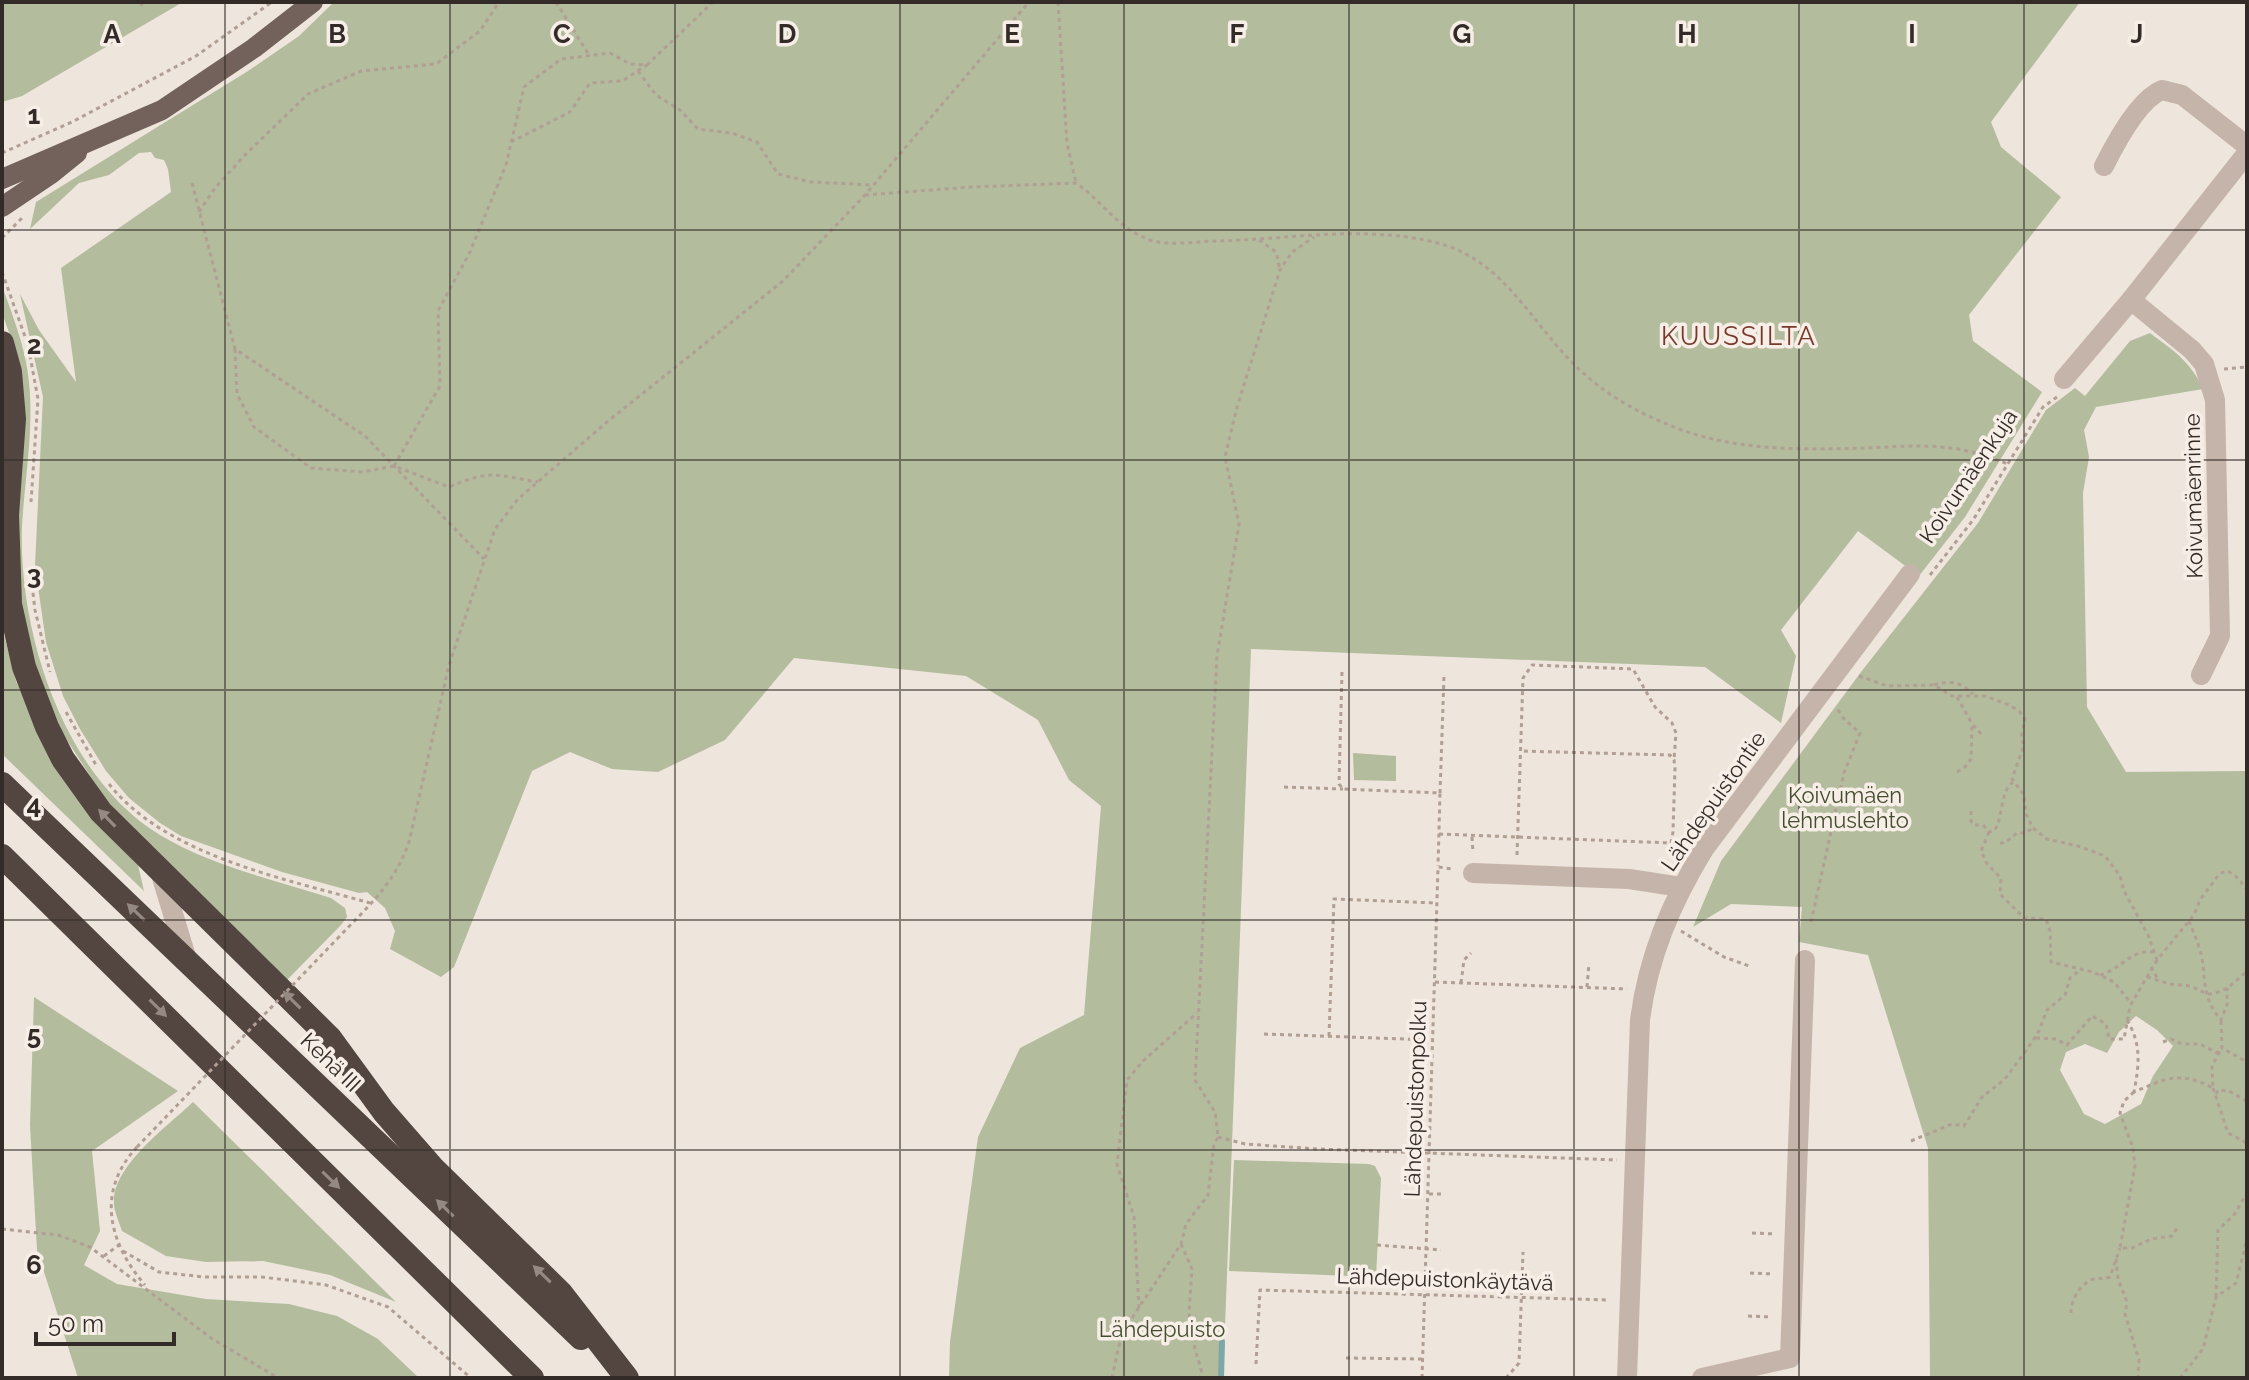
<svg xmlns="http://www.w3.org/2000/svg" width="2249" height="1380" viewBox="0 0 2249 1380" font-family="Raleway,sans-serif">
	<rect width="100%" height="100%" fill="#eee5dc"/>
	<g fill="#b3bc9d" fill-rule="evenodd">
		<path d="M2,2H183L22,96L2,102Z"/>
		<path d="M334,2H2080L1991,122L2001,147L2061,197L1969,315L1973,341L2042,392L1965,517L1919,576L1858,531L1781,630L1796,656L1781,723L1705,667L1251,649L1223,1378H949L950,1342L978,1137L1020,1048L1084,1015L1101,806L1069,780L1038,720L966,676L794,658L725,740L658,772L612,769L570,752L532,771L454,967L441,977L390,949L395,931L385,908L367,892L359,893L282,872L181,836L160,823L129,798L106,771L80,729L63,696L46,642L35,566L43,397L20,294L39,330L76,382L61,268L171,192L168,169L164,160L155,158L151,152L139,153L109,175L79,183L30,229L36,202L248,71L299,36Z"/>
		<path d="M2,286C12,314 24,344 28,374C35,424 25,475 22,526C18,633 64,777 160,835C211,866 275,880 331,898L345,908L347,917L341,925L287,980L148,846L105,799L63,734L36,670L20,604L10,335L2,313Z"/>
		<path d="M2150,333C2173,350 2191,362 2203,389L2096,407L2084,430L2089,457L2083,493L2087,707L2126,772L2247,771V1378H1930L1928,1148L1868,955L1799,942L1802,907L1731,904L1693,927L1721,861L1861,672L1978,523L2046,410L2075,388L2085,396L2130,341ZM2136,1016L2157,1030L2173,1046L2153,1076L2141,1104L2105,1124L2084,1114L2060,1070L2066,1052L2085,1044L2107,1053L2119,1032Z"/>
		<path d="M2,627L16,681L41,736L102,828L138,865L144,891L2,754Z"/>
		<path d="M1353,753L1396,756V781L1354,780Z"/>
		<path d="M34,997L178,1091L92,1151L100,1231L84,1265L117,1284L206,1299L289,1304L337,1316L378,1339L419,1378H78L37,1250L30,1125Z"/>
		<path d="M193,1102L396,1302L330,1275L263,1261L206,1262L166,1256L122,1231C119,1221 113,1210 114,1200C115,1164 168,1126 193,1102Z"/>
		<path d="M1234,1160L1369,1164L1375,1166L1381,1178L1376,1277L1229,1271Z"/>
	</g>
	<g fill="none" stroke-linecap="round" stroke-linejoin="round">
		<path stroke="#7ea8a8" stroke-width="6" d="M1221,1378L1222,1342"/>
		<g stroke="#b19f94" stroke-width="3" stroke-dasharray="4 4" stroke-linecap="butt">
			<path d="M141,2L142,6"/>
			<path d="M556,2L589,55"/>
			<path d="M1058,2L1067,143L1076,183"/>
			<path d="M638,71L656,95L680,110L698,129L732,133L757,142L778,174L811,182L873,185"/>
			<path d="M511,142L570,112L590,83L622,81L647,65"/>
			<path d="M2,153L74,121L196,56L272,2"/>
			<path d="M192,183L235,349L365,436L484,559"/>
			<path d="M865,195L972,187L1076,183C1102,201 1120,231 1153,241C1172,246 1199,241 1219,241C1292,239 1369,224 1441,244C1508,263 1534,329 1582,372C1607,395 1637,412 1669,425C1730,451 1800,450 1865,448C1893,447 1922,444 1950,448C1970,450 1989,457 2008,464"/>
			<path d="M199,212L215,188L246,154L308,94L361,71L436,64L480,31L499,2"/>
			<path d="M2,238L22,218"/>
			<path d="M1259,240L1276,252L1280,270"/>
			<path d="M2,272L28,345L38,399L31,502"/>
			<path d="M235,349L237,394L254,427L311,468L363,472L394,466L449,487C492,469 495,475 538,482"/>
			<path d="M2224,369L2247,367"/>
			<path d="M394,466L440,386L438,311L470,252L506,165L524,87L561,59L610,53L630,64L647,65L713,2"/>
			<path d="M1930,575L1973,520L2043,407L2057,397"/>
			<path d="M32,585L35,610L50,672"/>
			<path d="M1342,672L1339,784L1343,789L1440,793L1438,866"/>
			<path d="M1859,676L1887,686L1934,685L1952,696H1985L2009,705L2019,711L2025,719L2021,738L2024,745L2012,779L2024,795L2026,814L2033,828L2047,839L2078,846L2105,856L2120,876L2124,891L2148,935L2157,960L2194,915L2200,900L2220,873L2228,871L2239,879L2247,890"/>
			<path d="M1934,685C1951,680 1961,682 1973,694"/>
			<path d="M1957,697L1972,724"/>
			<path d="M66,712L96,765"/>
			<path d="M1957,772L1965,767L1971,759L1972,724L1983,736"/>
			<path d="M109,784C166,856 286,879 370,903"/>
			<path d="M1284,787L1343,789"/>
			<path d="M1440,793L1444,676"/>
			<path d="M1971,811V821L1974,825H1983L1989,832L1995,830C2003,816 2000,792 2013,782"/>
			<path d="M1989,832L1981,851L1987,864L2001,878L2000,894L2024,918L2046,919L2050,931L2051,962L2093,972L2114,982L2131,1003"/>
			<path d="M1439,834L1671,843L1673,832L1675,768L1674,760L1670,755L1520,751"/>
			<path d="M1472,837L1473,853"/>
			<path d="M2000,843H2005L2017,833H2025L2033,828"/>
			<path d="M1517,855L1523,678L1532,665L1633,669L1655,707L1672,723L1676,733L1674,760"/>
			<path d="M2189,921C2194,933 2202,952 2203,965C2205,987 2206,1003 2221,1020L2228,1002L2226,991L2228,988"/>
			<path d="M1811,922L1844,773L1860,733L1844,719L1836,707"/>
			<path d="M1681,931L1724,957L1752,967"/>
			<path d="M337,939C368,906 394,885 409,842L449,665L495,529L518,499L607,422L783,281L865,195L1029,2"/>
			<path d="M2151,967L2159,981"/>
			<path d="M2100,975C2120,970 2131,949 2153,952"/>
			<path d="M2147,977L2170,984L2191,986L2207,994H2213L2228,988L2247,971"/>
			<path d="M1435,982L1627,989"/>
			<path d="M1461,983L1464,960L1471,953"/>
			<path d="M1587,987L1589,963"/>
			<path d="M2127,1020C2142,1045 2139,1065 2134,1092C2165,1079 2179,1070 2213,1088L2212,1066L2220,1051"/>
			<path d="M2221,1021L2222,1048L2247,1062"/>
			<path d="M1264,1034L1432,1040"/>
			<path d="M1329,1036L1334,899L1436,903"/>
			<path d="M2036,1038L2056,1039L2067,1045L2092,1016L2106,1024L2109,1039H2124L2130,1006L2157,960"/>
			<path d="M2163,1042L2171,1039L2182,1044H2200L2217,1053L2222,1048"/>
			<path d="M2213,1088L2228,1133L2247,1143"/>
			<path d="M2134,1092L2124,1101L2120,1113L2133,1148L2135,1166L2120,1248H2132L2151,1239L2172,1236L2178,1227"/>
			<path d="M2216,1094L2218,1090L2229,1091L2245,1100L2247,1106"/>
			<path d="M1218,1137L1245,1144L1318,1149L1617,1160"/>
			<path d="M1911,1141L1952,1124L1964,1126L1982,1097L2004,1080L2026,1051L2039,1031L2047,1010L2065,995L2070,978L2080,970"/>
			<path d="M137,1147C96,1191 108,1242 145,1285"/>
			<path d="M1429,1194H1444"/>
			<path d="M2,1229L58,1235L90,1247L211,1338L278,1378"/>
			<path d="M1752,1233L1775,1234"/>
			<path d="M1181,1244L1192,1269L1189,1313L1192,1338L1202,1373L1200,1378"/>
			<path d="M1377,1245L1441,1250"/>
			<path d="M123,1251L159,1272L204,1277H262L326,1285L388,1307L471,1378"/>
			<path d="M104,1256L119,1245"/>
			<path d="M2116,1259L2118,1279L2127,1302L2125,1314L2139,1360L2138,1378"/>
			<path d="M1750,1273L1774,1274"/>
			<path d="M2216,1297L2218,1230L2234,1215L2247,1193"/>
			<path d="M1139,1308L1134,1217L1117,1164L1127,1080L1144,1060L1197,1013"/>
			<path d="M2071,1313C2071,1300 2079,1286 2091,1280C2097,1277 2103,1280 2110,1277L2120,1248"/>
			<path d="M1748,1316L1772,1317"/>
			<path d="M1346,1358L1422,1359"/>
			<path d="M1256,1364L1260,1290L1609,1300"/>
			<path d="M1112,1378L1119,1345L1128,1324L1181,1244L1186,1224L1208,1195L1214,1144L1218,1137L1215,1112L1195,1080L1217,656L1239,524L1225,457L1237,407L1280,270L1292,252L1314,237"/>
			<path d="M1422,1378L1438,867L1453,869"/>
			<path d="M1506,1378L1519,1363L1523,1252"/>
			<path d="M2180,1378L2203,1349L2216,1297L2236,1283L2247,1239"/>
		</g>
		<g stroke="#c5b4a9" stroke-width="20">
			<path d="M2104,166C2115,144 2139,99 2162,90L2182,95L2247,146"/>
			<path d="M2131,300L2192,350L2204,364L2215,400L2220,636L2201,675"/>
			<path d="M2064,379L2131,300L2247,153"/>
			<path d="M160,871L187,960"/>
			<path d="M1473,873L1629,879L1681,887"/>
			<path d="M1627,1378L1640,1020C1648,957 1671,903 1704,849L1910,574"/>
			<path d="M1702,1378L1790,1358L1805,960"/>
		</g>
		<g stroke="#73625b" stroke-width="20">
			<path d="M2,179L162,110L254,48L313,2"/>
			<path d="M2,207L51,174L77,153"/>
		</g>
		<g stroke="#534540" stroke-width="24">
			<path d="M2,343L10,372L14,419L7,515L10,604L24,667L47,727L63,759L101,812L330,1038L384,1112L432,1167L561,1293L627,1378"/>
			<path d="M2,784L581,1338"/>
			<path d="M2,856L532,1378"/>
		</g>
		<path stroke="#b19f94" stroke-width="3" stroke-dasharray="4 4" stroke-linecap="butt" d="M137,1147L337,939"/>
	</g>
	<defs><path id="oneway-solid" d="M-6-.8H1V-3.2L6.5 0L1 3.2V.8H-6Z" transform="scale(2)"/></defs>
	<g fill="#958983">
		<use href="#oneway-solid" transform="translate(107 818) rotate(-134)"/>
		<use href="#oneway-solid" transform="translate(136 912) rotate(-136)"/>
		<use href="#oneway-solid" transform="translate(292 1000) rotate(-135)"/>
		<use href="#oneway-solid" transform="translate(158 1008) rotate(45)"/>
		<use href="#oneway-solid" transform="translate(331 1180) rotate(44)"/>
		<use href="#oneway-solid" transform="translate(445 1208) rotate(-136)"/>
		<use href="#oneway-solid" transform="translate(542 1274) rotate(-136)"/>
	</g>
	<path fill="none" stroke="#332b28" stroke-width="2" stroke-opacity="0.55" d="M225,2V1378M450,2V1378M675,2V1378M900,2V1378M1124,2V1378M1349,2V1378M1574,2V1378M1799,2V1378M2024,2V1378M2,230H2247M2,460H2247M2,690H2247M2,920H2247M2,1150H2247"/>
	<g text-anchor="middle" stroke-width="7" stroke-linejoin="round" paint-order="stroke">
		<g font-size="22" fill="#332b28" stroke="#f7efe7">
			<text transform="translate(1968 476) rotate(-56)" y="8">Koivumäenkuja</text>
			<text transform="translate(2193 496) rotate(-91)" y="8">Koivumäenrinne</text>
			<text transform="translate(1713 801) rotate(-55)" y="8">Lähdepuistontie</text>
			<text transform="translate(331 1062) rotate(44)" y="8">Kehä III</text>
			<text transform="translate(1415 1099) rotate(-88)" y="8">Lähdepuistonpolku</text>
			<text transform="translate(1445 1279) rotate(2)" y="8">Lähdepuistonkäytävä</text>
		</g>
		<g font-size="22" fill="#444e2f" stroke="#f7efe7">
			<text x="1845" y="803">Koivumäen<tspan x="1845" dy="25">lehmuslehto</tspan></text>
			<text x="1162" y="1337">Lähdepuisto</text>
		</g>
		<g font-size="26" letter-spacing="2" fill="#78392b" stroke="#f7efe7">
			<text x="1739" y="345">KUUSSILTA</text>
		</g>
	</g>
	<g font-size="26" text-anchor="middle" font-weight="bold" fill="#332b28" stroke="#f7efe7" stroke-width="7" stroke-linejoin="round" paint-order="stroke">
		<text x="112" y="43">A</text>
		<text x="337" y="43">B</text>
		<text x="562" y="43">C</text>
		<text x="787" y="43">D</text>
		<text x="1012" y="43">E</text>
		<text x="1237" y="43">F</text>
		<text x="1462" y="43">G</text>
		<text x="1687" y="43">H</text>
		<text x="1912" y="43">I</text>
		<text x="2137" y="43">J</text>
		<text x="34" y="124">1</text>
		<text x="34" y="354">2</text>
		<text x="34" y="584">3</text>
		<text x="34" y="814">4</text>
		<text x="34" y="1044">5</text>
		<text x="34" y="1274">6</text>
	</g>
	<rect width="2249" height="1380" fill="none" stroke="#332b28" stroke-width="8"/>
	<path d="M36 1332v12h138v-12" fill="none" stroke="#332b28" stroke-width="4"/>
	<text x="48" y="1332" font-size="24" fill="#332b28" stroke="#f7efe7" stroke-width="6" paint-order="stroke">50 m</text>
</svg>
